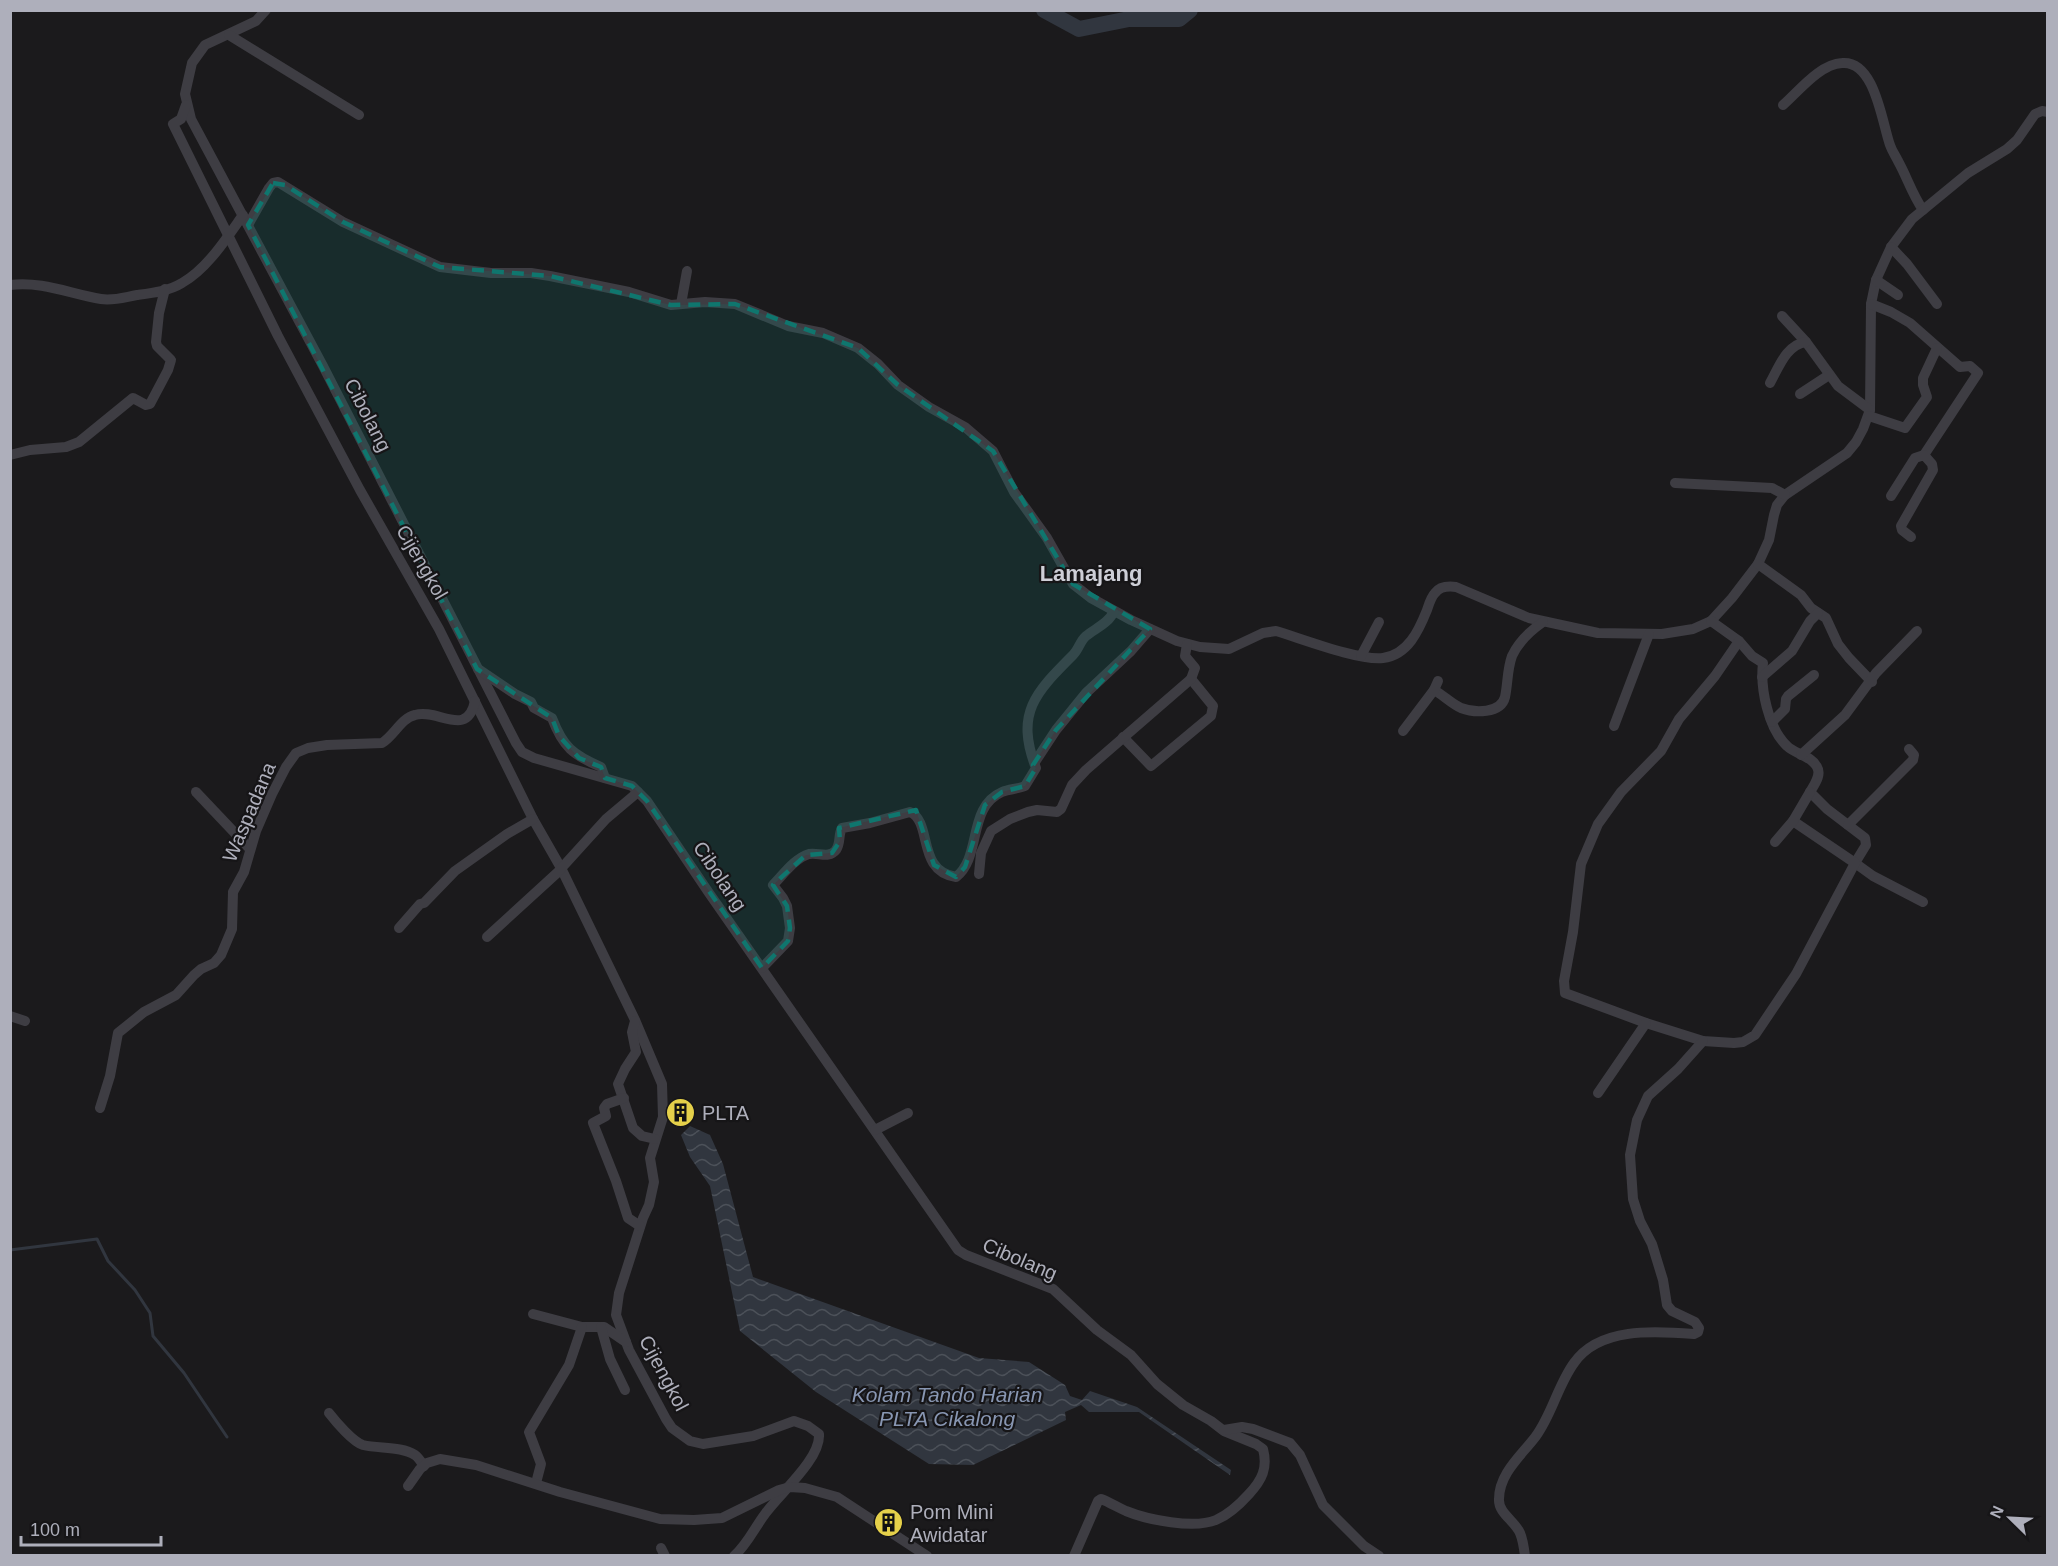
<svg xmlns="http://www.w3.org/2000/svg" width="2058" height="1566" viewBox="0 0 2058 1566" font-family="Arial,sans-serif">
	<defs>
		<pattern id="water-waves" width="16" height="10" patternUnits="userSpaceOnUse" patternTransform="scale(1.5)"><rect width="16" height="10" fill="#31363f"/><path d="M0 5q4-4 8 0t8 0" fill="none" stroke="#4c5159"/></pattern>
	</defs>
	<rect width="100%" height="100%" fill="#1b1a1c"/>
	<path fill="url(#water-waves)" d="M690,1126L710,1135L723,1164L753,1277L979,1358L1029,1362L1065,1385L1070,1396L1082,1400L1090,1391L1137,1407L1231,1470L1230,1475L1139,1412H1089L1081,1405L1065,1412L1066,1420L973,1465L929,1464L816,1392L740,1331L710,1186L690,1157L681,1135Z"/>
	<g fill="none" stroke-linecap="round" stroke-linejoin="round">
		<path stroke="#31363f" stroke-width="3" d="M10,1250L97,1239L108,1261L135,1290L150,1313L153,1336L184,1373L227,1437"/>
		<path stroke="#31363f" stroke-width="16" d="M1044,10L1079,29L1129,19H1179L1190,10"/>
		<g stroke="#3e3d43" stroke-width="10">
			<path d="M266,10L256,21L205,45L192,63L185,94L191,119L323,366L516,743L522,752L534,758L632,786L647,801L709,893L958,1250L966,1255L1053,1289L1097,1330L1131,1355L1157,1384L1183,1405L1211,1421L1224,1431L1256,1444L1263,1449C1268,1468 1262,1480 1249,1494C1240,1504 1228,1515 1216,1520C1194,1529 1148,1520 1126,1511C1117,1507 1109,1502 1101,1499L1098,1501L1074,1556"/>
			<path d="M229,35L359,115"/>
			<path d="M186,105L181,119L173,124L278,336L360,490L439,629L533,819L561,868L635,1020L662,1084L663,1117L650,1158L654,1182L649,1205L643,1218L619,1293L616,1315L629,1350L666,1419L672,1428L690,1441L703,1444L753,1436L794,1421L808,1426L819,1434C821,1459 779,1494 765,1514C755,1527 747,1545 734,1556"/>
			<path d="M1783,105C1799,91 1820,64 1842,63C1875,60 1882,123 1890,145C1892,151 1895,155 1898,161C1907,177 1912,194 1923,210"/>
			<path d="M248,225L269,188L273,183L278,182L343,222L440,267L491,273H531L550,276L629,292L671,305L705,302L735,304L788,326L823,333L858,348L878,364L898,385L929,407L965,427L993,451L1014,492L1047,538L1073,584L1091,598L1131,620L1177,641L1200,647L1229,649L1263,633L1276,631C1300,638 1359,661 1383,658C1408,655 1419,630 1427,610C1429,604 1431,597 1435,593C1440,586 1448,586 1456,587L1529,618L1598,633L1662,634L1693,629L1711,621L1732,598L1758,564L1769,540L1774,515L1777,505L1785,495L1847,453L1856,442L1863,429L1870,410L1871,304L1876,280L1891,247L1912,219L1923,210L1968,173L2007,149L2017,140L2035,114L2042,111L2048,112"/>
			<path d="M1891,247L1907,264L1937,304"/>
			<path d="M1876,280L1898,295"/>
			<path d="M10,285C43,281 70,294 101,299C114,301 125,297 137,295C152,293 169,291 182,283C207,269 226,239 243,215"/>
			<path d="M681,304L687,271"/>
			<path d="M1871,304L1891,312L1910,323L1960,367L1970,366L1978,373L1924,455"/>
			<path d="M1782,316L1806,342L1838,386L1870,410"/>
			<path d="M1770,383C1779,367 1786,345 1806,342"/>
			<path d="M1800,394L1829,375"/>
			<path d="M1869,416L1905,428L1927,397L1923,385V378L1937,348"/>
			<path d="M10,455L30,450L66,447L79,442L133,398L146,405L150,404L168,370L171,360L157,346L156,342L159,313L165,289"/>
			<path d="M1675,483L1772,488L1785,495"/>
			<path d="M1891,496L1915,458L1924,455L1932,464L1933,470L1901,526L1902,530L1911,537"/>
			<path d="M1758,564L1801,595L1811,608L1826,618L1838,644L1849,658L1872,682"/>
			<path d="M1711,621L1739,641L1752,656L1763,663C1760,688 1768,728 1787,746C1795,754 1812,756 1817,767C1822,775 1814,785 1810,792L1827,809L1865,838L1866,845L1855,863L1873,876L1923,902"/>
			<path d="M1739,641L1715,676L1679,719L1661,751L1621,792L1598,824L1581,864L1573,932L1564,981L1565,993L1646,1023L1703,1041L1734,1043L1743,1042L1755,1035L1796,974L1855,863L1793,821"/>
			<path d="M1361,656L1379,622"/>
			<path d="M478,669L515,694L531,702L534,708L552,718C563,747 573,755 601,767L605,778"/>
			<path d="M1762,677L1792,651L1810,621L1818,613"/>
			<path d="M1434,690C1443,695 1452,704 1461,708C1474,713 1501,714 1505,697C1508,683 1507,670 1512,656C1519,641 1530,631 1543,622"/>
			<path d="M1772,722L1785,709L1786,699L1788,696L1814,675"/>
			<path d="M1614,726L1649,634"/>
			<path d="M1403,731L1434,690L1438,681"/>
			<path d="M1123,737L1151,766L1211,716L1213,706L1191,679"/>
			<path d="M1801,755L1845,715L1876,673L1917,631"/>
			<path d="M1035,762L1056,730L1086,693L1131,651L1150,629"/>
			<path d="M196,792L250,849"/>
			<path d="M1848,825L1913,760L1914,755L1909,749"/>
			<path d="M1775,842L1793,821L1810,792"/>
			<path d="M979,874L981,853L991,831L1010,819L1028,812L1037,810L1057,812L1061,809L1072,785L1086,770L1191,679L1195,668L1185,656L1187,644"/>
			<path d="M399,928L420,904L424,903L455,871L507,834L533,819"/>
			<path d="M487,937L557,873L606,819L638,792"/>
			<path d="M762,968L788,941L790,928L787,906L783,898L773,885C783,875 795,858 809,854C818,852 829,859 836,850C841,843 838,835 842,828L870,823L910,812C933,822 916,871 956,877C982,857 967,807 1002,792C1009,789 1018,789 1025,786L1036,768C1015,713 1035,693 1073,655C1079,649 1080,641 1086,636C1096,628 1109,623 1114,611"/>
			<path d="M10,1016L25,1021"/>
			<path d="M635,1021L632,1032L636,1052L625,1069L618,1084L633,1128L642,1136L655,1139"/>
			<path d="M1598,1093L1646,1023"/>
			<path d="M624,1098L607,1104L604,1108L606,1116L593,1123L616,1181L628,1218L640,1226"/>
			<path d="M100,1108L110,1076L118,1033L144,1012L176,995L194,975L201,969L214,963L221,955L232,929L233,892L244,872L256,831L272,794L286,767L296,753L308,748L327,745L382,743C394,736 401,718 415,715C438,708 467,739 475,701"/>
			<path d="M875,1130L908,1113"/>
			<path d="M533,1314L582,1327H604L626,1342"/>
			<path d="M601,1327L610,1359L625,1390"/>
			<path d="M329,1413C336,1422 353,1442 363,1445C379,1449 401,1446 415,1455C418,1457 422,1463 424,1466"/>
			<path d="M1224,1430L1242,1427L1253,1429L1290,1443L1300,1455L1323,1505L1364,1546L1379,1556"/>
			<path d="M536,1483L541,1464L529,1432L569,1365L582,1327"/>
			<path d="M408,1486L420,1469L427,1463L440,1459L476,1465L560,1492L660,1519L694,1520L722,1518L779,1490L790,1487L805,1488L837,1497L927,1556"/>
			<path d="M661,1548L665,1556"/>
			<path d="M1525,1556C1524,1548 1523,1540 1520,1533C1515,1521 1498,1513 1499,1499C1499,1473 1522,1455 1536,1436C1552,1414 1558,1385 1574,1363C1599,1327 1654,1331 1694,1334L1698,1332L1699,1328L1695,1322L1672,1311L1667,1305L1663,1280L1652,1244L1640,1221L1633,1199L1630,1155L1637,1120L1648,1096L1678,1069L1703,1041"/>
		</g>
	</g>
	<path fill="#0f766e" fill-opacity="0.2" stroke="#0f766e" stroke-width="4.5" stroke-dasharray="12 8" stroke-linejoin="round" d="M273,183L285,185L343,222L440,267L550,276L671,305L735,304L858,348L898,385L993,451L1073,584L1150,629L1056,730L1033,765L1036,768L1025,786L1002,792L985,805L965,867L956,877L934,865L916,810L839,828L840,841L832,853L806,855L773,885L787,906L790,928L788,941L762,968L647,801L632,786L605,778L601,767L579,758L559,736L552,718L477,669L248,225Z"/>
	<defs>
		<symbol id="building-disc" viewBox="-11 -11 22 22"><circle r="9.5" fill="#e5d04a" stroke="#161517"/><path d="M-4-6H4V6H1V3H-1V6H-4ZM-2.5-4.3h1.7v1.8h-1.7ZM.8-4.3h1.7v1.8H.8ZM-2.5-1h1.7V.8h-1.7ZM.8-1h1.7V.8H.8Z" fill="#111"/></symbol>
	</defs>
	<g fill-rule="evenodd">
		<use href="#building-disc" x="664" y="1096" width="33" height="33"/>
		<use href="#building-disc" x="872" y="1506" width="33" height="33"/>
	</g>
	<g text-anchor="middle" stroke-width="4.5" stroke-linejoin="round" paint-order="stroke">
		<g font-size="20" fill="#aeafbb" stroke="#161517">
			<text transform="translate(368 415) rotate(63)" y="7">Cibolang</text>
			<text transform="translate(422 562) rotate(60)" y="7">Cijengkol</text>
			<text transform="translate(249 812) rotate(-67)" y="7">Waspadana</text>
			<text transform="translate(720 876) rotate(56)" y="7">Cibolang</text>
			<text transform="translate(1020 1259) rotate(23)" y="7">Cibolang</text>
			<text transform="translate(664 1373) rotate(62)" y="7">Cijengkol</text>
		</g>
		<g font-size="20" fill="#aeafbb" stroke="#161517" text-anchor="start">
			<text x="702" y="1120">PLTA</text>
			<text x="910" y="1519">Pom Mini<tspan x="910" dy="23">Awidatar</tspan></text>
		</g>
		<g font-size="21" font-style="italic" fill="#8896b2" stroke="#161517">
			<text x="947" y="1402">Kolam Tando Harian<tspan x="947" dy="24">PLTA Cikalong</tspan></text>
		</g>
		<g font-size="22" font-weight="bold" fill="#cecfd7" stroke="#161517">
			<text x="1091" y="581">Lamajang</text>
		</g>
	</g>
	<rect width="2058" height="1566" fill="none" stroke="#aeafbb" stroke-width="24"/>
	<g transform="translate(2010 1518) rotate(294)" stroke="#161517" stroke-width="4.5" paint-order="stroke">
	<path d="M0-4.5L10 22L0 15L-10 22Z" fill="#aeafbb"/>
	<text y="-9" font-size="16" font-weight="bold" text-anchor="middle" fill="#aeafbb">N</text>
	</g>
	<path d="M21 1536v9h140v-9" fill="none" stroke="#aeafbb" stroke-width="3"/>
	<text x="30" y="1536" font-size="18" fill="#aeafbb" stroke="#161517" stroke-width="4.5" paint-order="stroke">100 m</text>
</svg>
